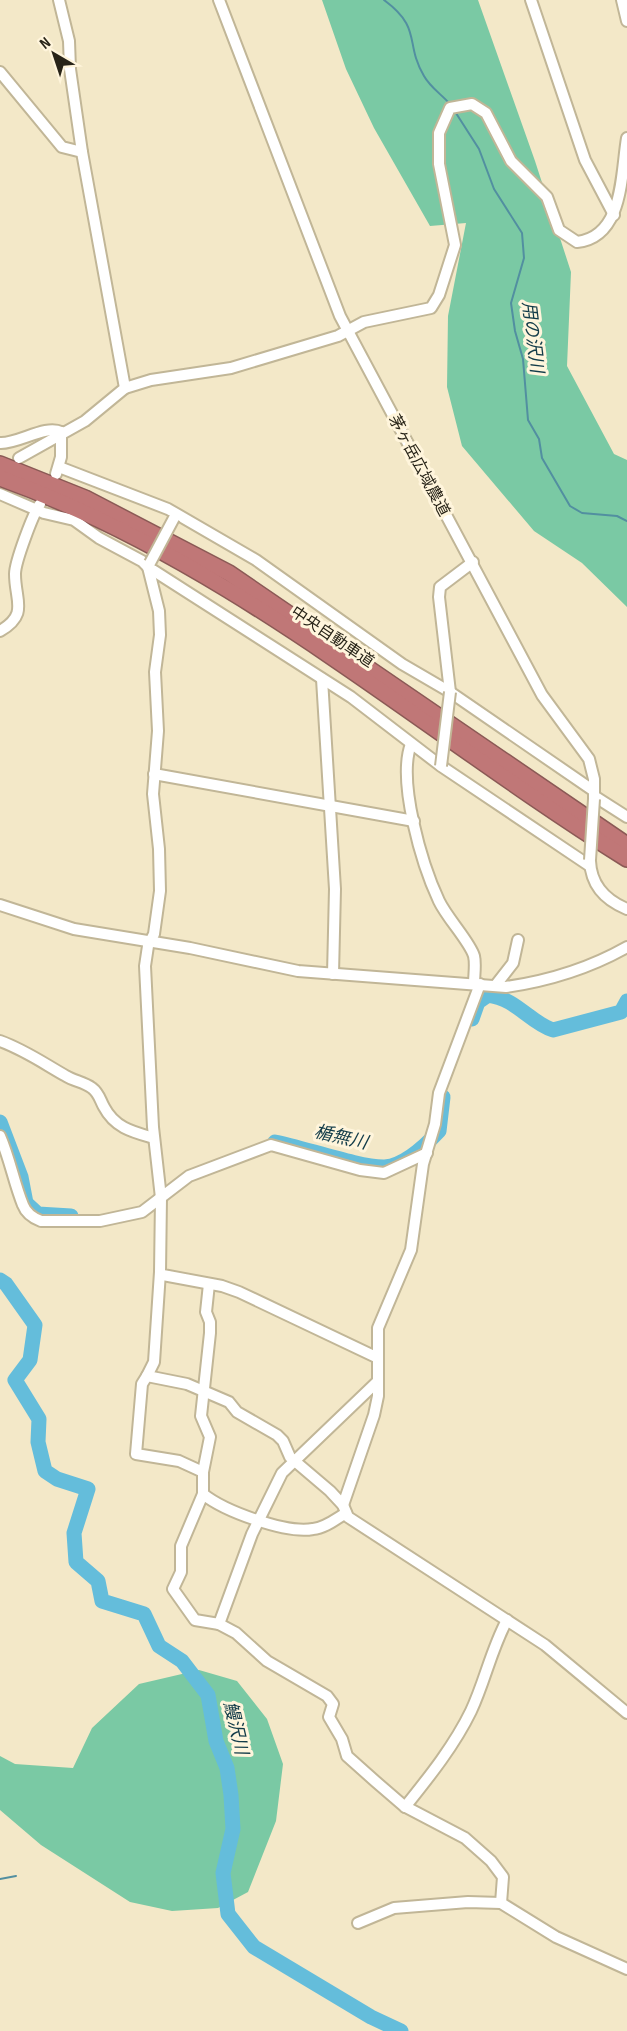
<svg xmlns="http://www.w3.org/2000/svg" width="627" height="2031" viewBox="0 0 627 2031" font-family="'Sofia Sans Condensed','Noto Sans JP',sans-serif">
	<rect width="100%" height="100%" fill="#f3e8c8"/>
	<g fill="#7ac9a4">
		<path d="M322,0H478L535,161L571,272L567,366L614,454L627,460V607L582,563L534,531L462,446L447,387L448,316L466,223L430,226L374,128L346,69Z"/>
		<path d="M199,1670L237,1681L267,1719L283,1764L276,1821L248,1892L218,1908L172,1911L130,1902L41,1845L0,1810V1756L15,1764L73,1768L92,1728L139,1684Z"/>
	</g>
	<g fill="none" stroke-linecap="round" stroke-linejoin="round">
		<g stroke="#528fa0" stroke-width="2">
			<path d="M384,0C423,29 404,42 424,76C430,87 441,94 449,103"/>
			<path d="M454,110L479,149L494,189L522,233L524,258L511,303L515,331L523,359L528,420L539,439L542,458L570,506L582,513L617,516L627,521"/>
			<path d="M0,1879L16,1876"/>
		</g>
		<g stroke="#64bddb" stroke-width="15">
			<path d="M472,1019L478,1002L488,995C517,999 529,1022 553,1030L621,1012L627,1001"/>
			<path d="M0,1122L21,1177L26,1203L38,1214L71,1216"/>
			<path d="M275,1142C302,1147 361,1168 385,1167C405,1165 426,1145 439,1131L443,1097"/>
			<path d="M0,1280L6,1284L35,1325L30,1360L15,1380L39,1419L38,1442L45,1471L57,1479L88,1489L74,1533L76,1562L98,1581L102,1601L144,1614L159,1646L182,1661L208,1695L216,1741L227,1768L231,1795L233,1829L223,1873L228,1914L254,1947L371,2017L401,2031"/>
		</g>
		<defs>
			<g id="minor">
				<path d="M59,0L69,41L70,69L82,152"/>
				<path d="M219,0L340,316L542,695L589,759L594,779V799"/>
				<path d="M531,0L585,160L614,215"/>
				<path d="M622,0L627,21"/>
				<path d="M0,72L62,147L82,152L125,388L85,421L19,458"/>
				<path d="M125,388L151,380L231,368L338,336L364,322L431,308L439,295L455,245L439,164V133L450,108L472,104L486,113L511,161L547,197L559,230L577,242C624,237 621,173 627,138"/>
				<path d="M0,443C18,444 46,424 61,432"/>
				<path d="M59,467L168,509L256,560L402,664L450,692L594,791"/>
				<path d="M56,474L61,457V432"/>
				<path d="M0,494L44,513L74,520L99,538L142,561L148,567L351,697L441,766L590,866"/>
				<path d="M150,563L148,567L159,611L160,635L155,672L158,731L153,794L159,849L160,891L154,934L148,946L145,966L153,1127L161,1198L160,1272L163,1275L222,1286L239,1292L378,1358"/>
				<path d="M0,631C29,614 15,601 15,574C15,562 33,514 40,504"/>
				<path d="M322,679L335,889L333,974"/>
				<path d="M450,692L439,597L440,587L473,562"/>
				<path d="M411,744C397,781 422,865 439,901C447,918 470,942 474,956C476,964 474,975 474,984"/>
				<path d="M154,774L414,821"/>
				<path d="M594,796L627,817"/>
				<path d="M590,861C591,885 605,900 627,909"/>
				<path d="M0,905L74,929L190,948L298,971L506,987C547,981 590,968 627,947"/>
				<path d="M495,986L513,963L518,940"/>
				<path d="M0,1041C25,1050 43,1063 66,1076C74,1081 84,1082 92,1088C99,1093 100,1100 104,1107C115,1128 133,1132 154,1138"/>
				<path d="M0,1136C10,1159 14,1183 23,1205C26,1213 33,1218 41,1221H100L142,1212L189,1176L271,1145L360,1170L384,1173L427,1153"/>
				<path d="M209,1284L206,1312L210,1322V1333L201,1416L210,1437L203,1472V1494L181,1546V1572L173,1589L195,1620L219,1624L252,1534L282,1473L378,1381"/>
				<path d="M147,1376L154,1362L160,1272"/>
				<path d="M203,1472L179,1461L136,1454L142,1384L147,1376L187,1384L229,1402L237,1412L277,1435L283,1441L290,1457L330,1491L343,1505L348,1517L545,1645L627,1713"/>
				<path d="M203,1494C224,1511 286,1534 313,1529C325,1528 336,1519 346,1513"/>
				<path d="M343,1505L374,1415L378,1396V1328L411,1250L423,1164L435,1124L439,1093L480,984"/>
				<path d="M219,1624L236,1633L267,1661L327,1696L333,1704L329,1717L342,1739L347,1756L375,1781L404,1806L465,1838L491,1861L503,1877L501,1903L556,1937L627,1969"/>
				<path d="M405,1807C429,1777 454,1746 471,1711C485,1681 491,1650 507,1620"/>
				<path d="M358,1923L394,1908L468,1902L501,1903"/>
			</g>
			<g id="highway">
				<path d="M0,464L85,498L229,573L627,845"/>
				<path d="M0,478C234,562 419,729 627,859"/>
			</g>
		</defs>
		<use href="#minor" stroke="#c1b697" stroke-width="14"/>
		<use href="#highway" stroke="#8b5a56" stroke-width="18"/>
		<use href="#minor" stroke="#fff" stroke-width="10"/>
		<use href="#highway" stroke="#c07777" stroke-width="15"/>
		<defs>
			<g id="minor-bridge">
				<path d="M150,563L174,518"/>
				<path d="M441,766L450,692"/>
				<path d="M590,860L594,799"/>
			</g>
		</defs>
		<use href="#minor-bridge" stroke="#c1b697" stroke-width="14" stroke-linecap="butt"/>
		<use href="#minor-bridge" stroke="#fff" stroke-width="10"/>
	</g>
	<g text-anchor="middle" stroke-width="6" stroke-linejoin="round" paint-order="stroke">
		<g font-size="16" fill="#282418" stroke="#fff5dc">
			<text transform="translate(420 465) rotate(62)" y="6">茅ヶ岳広域農道</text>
			<text transform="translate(333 636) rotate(34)" y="6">中央自動車道</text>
		</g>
		<g font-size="18" font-style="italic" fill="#133c49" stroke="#fff5dc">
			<text transform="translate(533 337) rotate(83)" y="6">用の沢川</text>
			<text transform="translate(341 1137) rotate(13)" y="6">楯無川</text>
			<text transform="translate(236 1728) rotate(77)" y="6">鰻沢川</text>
		</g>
	</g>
	<g transform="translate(54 54) rotate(321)" stroke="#fff5dc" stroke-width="4.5" paint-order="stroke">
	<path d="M0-4.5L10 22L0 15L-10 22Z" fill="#282418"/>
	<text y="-9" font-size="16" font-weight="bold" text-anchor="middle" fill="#282418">N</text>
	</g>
</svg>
